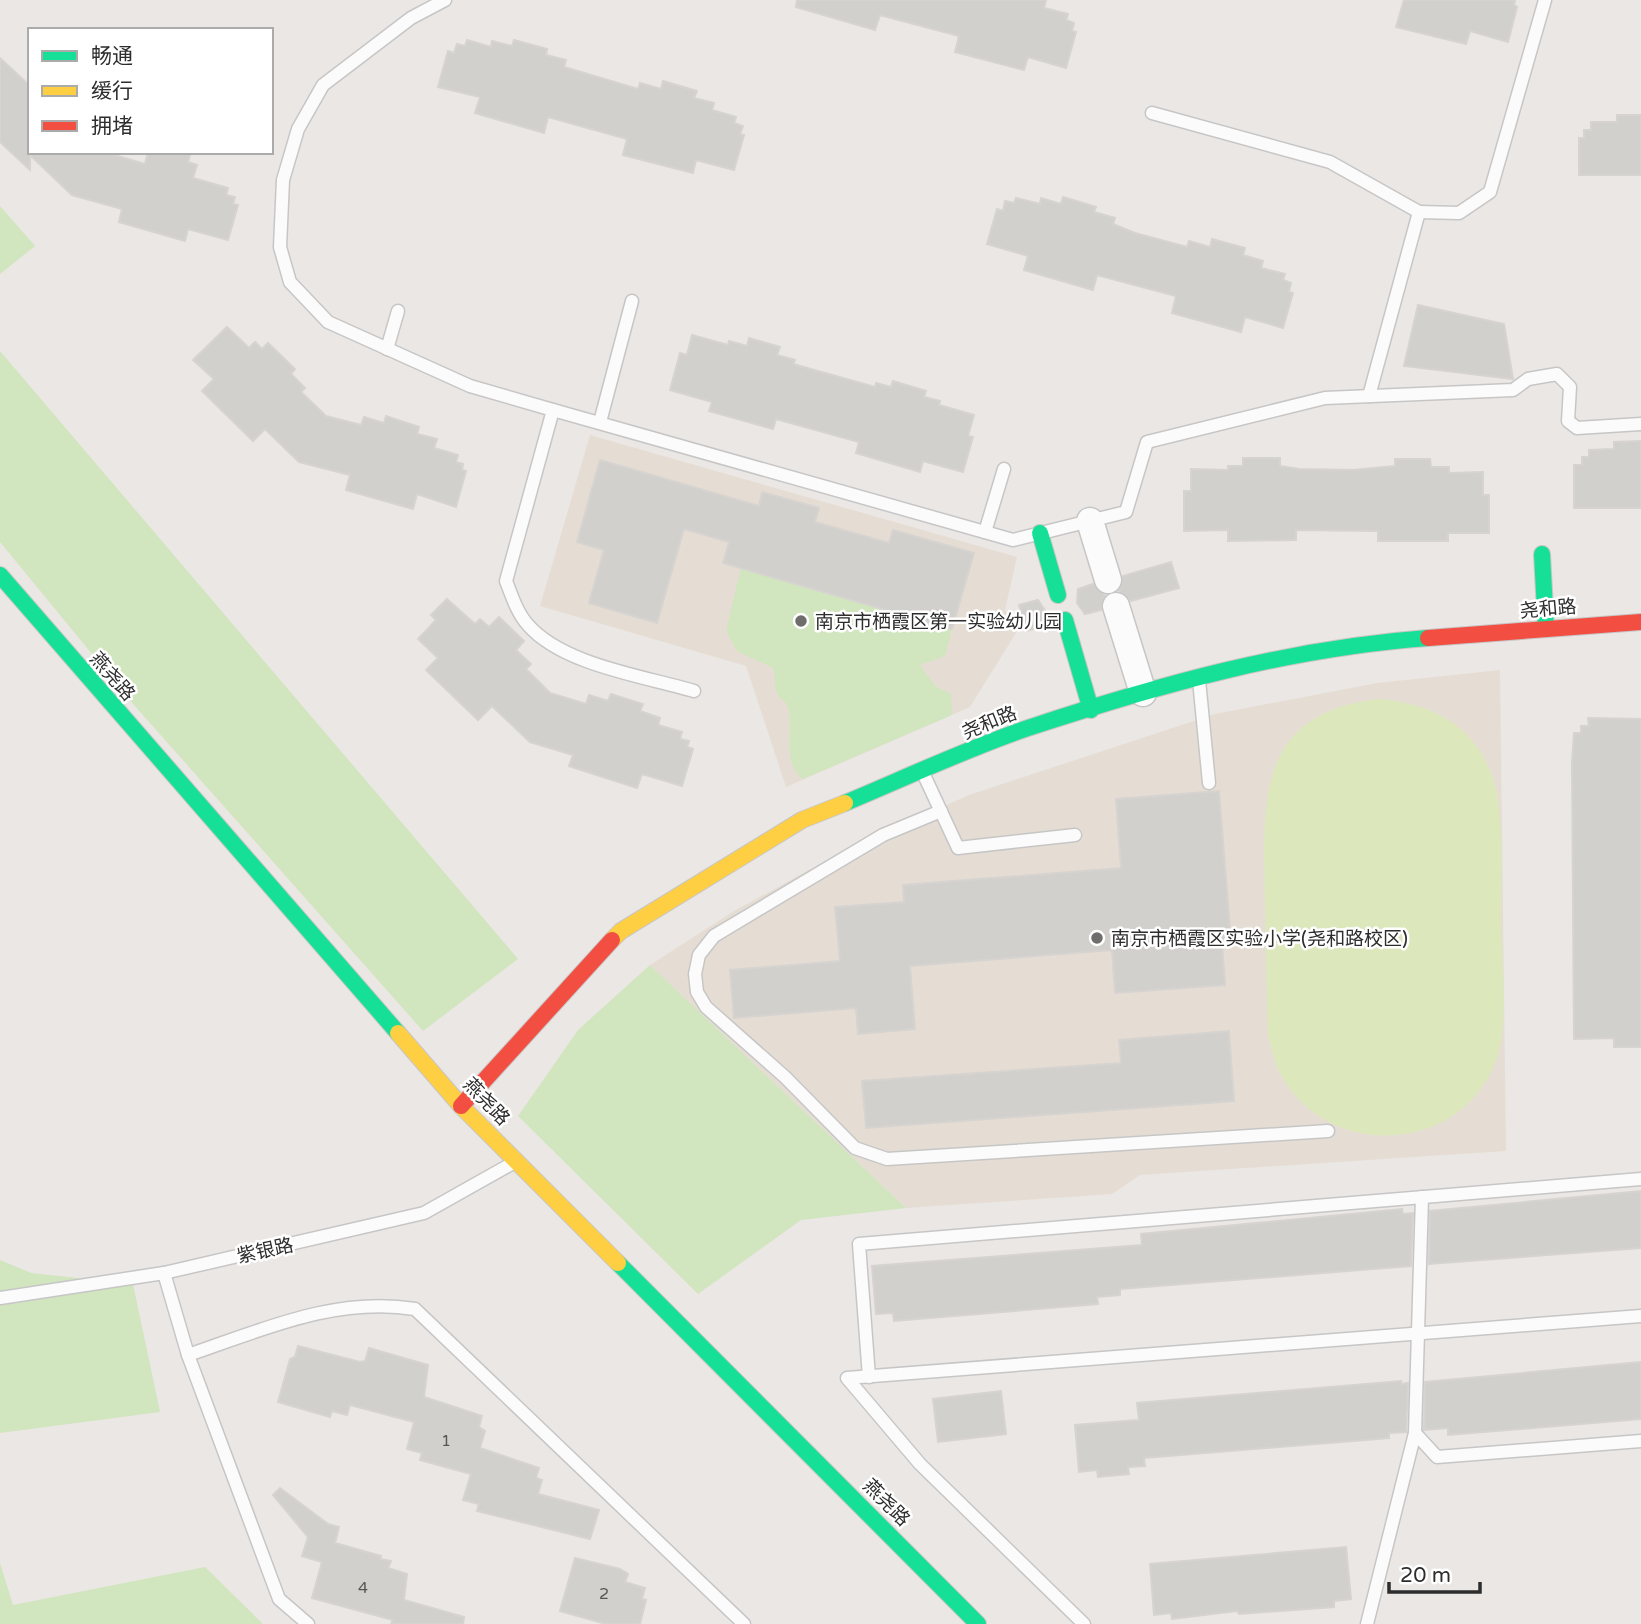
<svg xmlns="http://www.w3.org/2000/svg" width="1641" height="1624" viewBox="0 0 1641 1624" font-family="'Varela Round','Noto Sans SC',sans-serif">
	<rect width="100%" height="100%" fill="#ebe7e4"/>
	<g fill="#e5ddd3">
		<path d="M590,435L1017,557L1005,610L1016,633L970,707L786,787L746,666L540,606Z"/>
		<path d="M1500,670L1506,1151L1140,1175L1112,1194L906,1208L650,965L734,911L840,853L969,795L1215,714L1377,683Z"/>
	</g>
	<g fill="#d1e5be">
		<path d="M0,206L35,246L0,274Z"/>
		<path d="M0,351L518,959L423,1031L134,705L0,542Z"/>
		<path d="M741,568L952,629L945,656L920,665L935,686L951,694L952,715L803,779C781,762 794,732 788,707C786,701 781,700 778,695C773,687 776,676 773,668L737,651L726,631Z"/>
		<path d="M650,965L906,1208L801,1220L698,1294L518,1116L578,1030Z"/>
		<path d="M0,1260L31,1273L133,1284L160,1412L0,1433Z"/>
		<path d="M0,1563L13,1605L205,1567L263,1624H0Z"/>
	</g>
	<path fill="#dce8bc" d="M1380,699C1420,703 1457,716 1480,751C1488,764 1495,780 1497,795C1504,836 1501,881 1501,922C1502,959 1506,998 1502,1034C1501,1048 1496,1062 1490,1074C1448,1154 1330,1156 1284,1080C1275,1066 1272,1050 1268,1035C1266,989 1266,942 1265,896C1263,799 1257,712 1380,699Z"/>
	<g fill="#d2d0cd" stroke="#d6d3d0" stroke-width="2">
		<path d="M797,0H1046L1044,8L1068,14L1066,20L1074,23L1072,31L1076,32L1066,68L1028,57L1024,70L955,52L959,36L880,15L875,30L796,7Z"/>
		<path d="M1404,0H1515L1514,5L1517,7L1508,42L1470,31L1466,44L1396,27Z"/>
		<path d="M467,40L491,47L492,41L512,46L514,40L547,49L546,55L566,60L564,67L638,89L640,83L661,89L663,81L697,91L694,98L714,103L712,110L736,117L734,123L743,126L740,134L744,135L734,170L696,160L693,173L623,155L627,139L548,117L544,133L475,113L480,97L438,87L448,51L454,53L457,44L465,46Z"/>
		<path d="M0,58L30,86V152H104L145,164L148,152H191L188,162L197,165L193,178L228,188L226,195L235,197L233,204L238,205L228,240L188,229L185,241L119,222L122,209L72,195L30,155V170L0,142Z"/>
		<path d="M1617,115H1641V175H1579V138H1584V130H1591V122H1617Z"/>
		<path d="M1063,197L1096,207L1094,212L1115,218L1113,224L1135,233L1187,247L1189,241L1210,247L1212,239L1245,248L1243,255L1263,261L1261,268L1285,274L1283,280L1291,283L1289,292L1293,293L1283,328L1245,317L1241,332L1172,313L1176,296L1097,275L1093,290L1024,270L1028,256L987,244L997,209L1003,211L1005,201L1014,203L1016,198L1040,204L1041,198L1061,204Z"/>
		<path d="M1418,305L1504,324L1513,379L1404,366Z"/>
		<path d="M227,327L249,348L255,342L262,349L268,343L295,369L291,374L305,388L301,392L326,416L361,425L364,417L384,423L386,416L419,427L417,434L437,439L434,448L458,455L456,462L463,464L462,470L466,471L456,507L417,494L413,509L346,490L350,475L299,462L265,429L253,441L202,391L214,379L193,360Z"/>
		<path d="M692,335L728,345L729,341L747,346L749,338L780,347L777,355L795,360L793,364L875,387L876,383L891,387L893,381L926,391L924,397L940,401L939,405L974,415L968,436L973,437L963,472L923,461L920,472L856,453L859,442L776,419L773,429L709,411L712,402L670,390L680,353L687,355Z"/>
		<path d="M1641,441V508H1574V465H1582V457H1589V450L1614,449V442Z"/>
		<path d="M1243,458H1280V466L1299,469L1353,470L1395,466V459H1430L1431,467H1449V473L1483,472V495H1489V533H1448V541H1378V531L1296,530V540L1228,541V530L1184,531V491H1191V469L1228,470V466H1243Z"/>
		<path d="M600,460L759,506L762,492L819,508L815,522L889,543L893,530L974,553L952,629L723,563L729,542L684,529L657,623L589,603L604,550L577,542Z"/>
		<path d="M1171,562L1179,588L1131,601L1119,591L1123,576Z"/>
		<path d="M1093,584L1105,595L1101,610L1085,614L1077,603L1078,589Z"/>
		<path d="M447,599L475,624L480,619L489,627L499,617L524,641L516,650L531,664L526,669L550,693L586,704L589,695L608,701L611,694L643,704L640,711L660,718L658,725L682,732L680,739L689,741L687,747L693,749L682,786L642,774L637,788L569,766L573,755L530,742L492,706L478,720L426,670L438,658L418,639L436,620L431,615Z"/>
		<path d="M1038,600L1046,612L1045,626L1026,631L1019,605Z"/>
		<path d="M1588,718L1641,719V1047H1614V1038L1574,1039L1572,763L1574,733H1581V726H1589Z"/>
		<path d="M1219,791L1231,941L1222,942L1225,985L1115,993L1112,950L910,966L915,1029L858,1034L856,1008L734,1018L730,970L840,961L835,907L904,902L903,885L1121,868L1116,799Z"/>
		<path d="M1229,1031L1234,1101L866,1128L862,1081L1121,1063L1119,1040Z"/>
		<path d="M1641,1191V1248L1429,1264L1430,1211Z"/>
		<path d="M1402,1209L1403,1214L1413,1213L1411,1266L1120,1289V1295L1097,1297L1098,1304L894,1321L893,1313L876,1314L872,1266L1142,1245L1141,1234Z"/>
		<path d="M298,1346L360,1362L365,1361L369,1348L428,1365L424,1397L482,1416L479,1427L485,1431L480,1448L539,1468L536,1478L542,1480L538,1494L599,1510L590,1539L477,1511L479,1504L463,1500L471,1474L420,1460L422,1453L407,1449L414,1422L350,1405L347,1415L332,1411L330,1417L278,1402L290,1359L295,1357Z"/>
		<path d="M1641,1362V1419L1448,1435V1428L1424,1430L1425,1382Z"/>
		<path d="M1401,1381L1402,1384L1408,1383L1406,1432L1389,1433V1438L1144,1458L1145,1466L1128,1467L1129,1474L1098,1477L1097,1470L1079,1472L1075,1425L1139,1420L1137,1403Z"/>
		<path d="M1001,1391L1006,1434L938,1442L933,1399Z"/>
		<path d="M280,1488L328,1524L339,1527L335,1543L381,1556L380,1559L391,1561L388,1568L407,1574L404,1600L464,1617L463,1624H391L393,1620L312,1598L322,1562L302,1556L308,1537L273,1495Z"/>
		<path d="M1346,1547L1351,1599L1334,1601V1607L1239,1614L1237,1611L1172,1619L1171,1613L1154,1615L1150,1564Z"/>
		<path d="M575,1558L620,1569L628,1574L625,1582L645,1588L642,1599L646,1600L640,1624H606L560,1611Z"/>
	</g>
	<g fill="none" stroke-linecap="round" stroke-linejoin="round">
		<defs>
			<g id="lane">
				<path d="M445,0L411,18L323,85L298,129L283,180L280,247L290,282L328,322L470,386L553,410"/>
				<path d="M1152,113L1330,162L1419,212L1369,396"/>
				<path d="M1419,212L1459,213L1490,192L1545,0"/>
				<path d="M387,349L398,311"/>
				<path d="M600,422L632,301"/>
				<path d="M985,532L1004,469"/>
				<path d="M1199,680L1209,783"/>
				<path d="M694,691C643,676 563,665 528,625C517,613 512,596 506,581L553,410L1013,540L1126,512L1147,442L1325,398L1513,390L1528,379L1557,374L1570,387L1568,421L1577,428L1641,424"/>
				<path d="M924,775L958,848L1075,835"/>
				<path d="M941,811L883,835L714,936L699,955L695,974L697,992L706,1007L785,1077L855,1148L887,1159L1328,1131"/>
				<path d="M164,1273L188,1355L279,1599L308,1624"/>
				<path d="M0,1298L164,1273L424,1213L513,1163"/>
				<path d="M188,1355C262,1330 336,1296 415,1309L744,1624"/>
				<path d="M869,1377L859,1244L1641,1179"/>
				<path d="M1415,1433L1437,1457L1641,1441"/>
				<path d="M1084,1624L920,1464L847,1378L1641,1316"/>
				<path d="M1367,1624L1415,1433L1422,1197"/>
			</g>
			<g id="street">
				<path d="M1090,521L1108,580"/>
				<path d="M1116,606L1143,693"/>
			</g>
			<g id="fast">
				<path d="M1040,533L1058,595"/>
				<path d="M1542,554L1546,629"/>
				<path d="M0,575L398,1033"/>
				<path d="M1065,620L1091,710"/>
				<path d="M845,803C905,778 966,749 1028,728C1158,685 1290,648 1428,638"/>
				<path d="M618,1263L978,1624"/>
			</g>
			<g id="slow">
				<path d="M612,940L621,931L802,820L845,803"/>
				<path d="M398,1033L461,1106L618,1263"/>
			</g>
			<g id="jam">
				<path d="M1428,638L1641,622"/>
				<path d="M461,1106L612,940"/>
			</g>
		</defs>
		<use href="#lane" stroke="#c7c6c6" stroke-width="15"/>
		<use href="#street" stroke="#c7c6c6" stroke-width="29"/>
		<use href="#fast" stroke="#c7c6c6" stroke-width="18"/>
		<use href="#slow" stroke="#c7c6c6" stroke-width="18"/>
		<use href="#jam" stroke="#c7c6c6" stroke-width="18"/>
		<use href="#lane" stroke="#fcfbfb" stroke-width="12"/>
		<use href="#street" stroke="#fcfbfb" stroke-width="26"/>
		<use href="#fast" stroke="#16e098" stroke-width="16"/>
		<use href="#slow" stroke="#ffcf43" stroke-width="16"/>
		<use href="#jam" stroke="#f24e42" stroke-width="16"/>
	</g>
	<g fill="#706e6d" stroke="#fff" stroke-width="2.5">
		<circle cx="801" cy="621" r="7"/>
		<circle cx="1097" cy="938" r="7"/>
	</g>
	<g text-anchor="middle" stroke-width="5" stroke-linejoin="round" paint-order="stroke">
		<g font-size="16" fill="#575656">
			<text x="446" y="1446">1</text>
			<text x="363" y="1593">4</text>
			<text x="604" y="1599">2</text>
		</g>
		<g font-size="19" fill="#2d2d2d" stroke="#fff">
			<text transform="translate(1548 608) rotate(-5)" y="7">尧和路</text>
			<text transform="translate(113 676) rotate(49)" y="7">燕尧路</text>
			<text transform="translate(989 722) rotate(-22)" y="7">尧和路</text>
			<text transform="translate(487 1101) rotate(46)" y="7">燕尧路</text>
			<text transform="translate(265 1250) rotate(-12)" y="7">紫银路</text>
			<text transform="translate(887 1502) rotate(45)" y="7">燕尧路</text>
		</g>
		<g font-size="19" fill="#2d2d2d" stroke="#fff" text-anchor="start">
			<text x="815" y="628">南京市栖霞区第一实验幼儿园</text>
			<text x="1111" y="945">南京市栖霞区实验小学(尧和路校区)</text>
		</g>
	</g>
	<rect x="28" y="28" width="245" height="126" fill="#ffffff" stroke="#ababab" stroke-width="2"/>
	<rect x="42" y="51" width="35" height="10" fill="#16e098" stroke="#ababab" stroke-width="2"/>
	<text x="91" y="63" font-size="21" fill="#2d2d2d">畅通</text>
	<rect x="42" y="86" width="35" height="10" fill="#ffcf43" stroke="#ababab" stroke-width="2"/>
	<text x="91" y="98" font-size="21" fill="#2d2d2d">缓行</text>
	<rect x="42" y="121" width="35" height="10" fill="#f24e42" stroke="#ababab" stroke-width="2"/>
	<text x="91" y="133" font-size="21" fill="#2d2d2d">拥堵</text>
	<path d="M1389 1582v10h91v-10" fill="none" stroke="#2d2d2d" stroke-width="3.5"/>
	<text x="1400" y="1582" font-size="21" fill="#2d2d2d" stroke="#ffffff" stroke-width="5" paint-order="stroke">20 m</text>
</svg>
